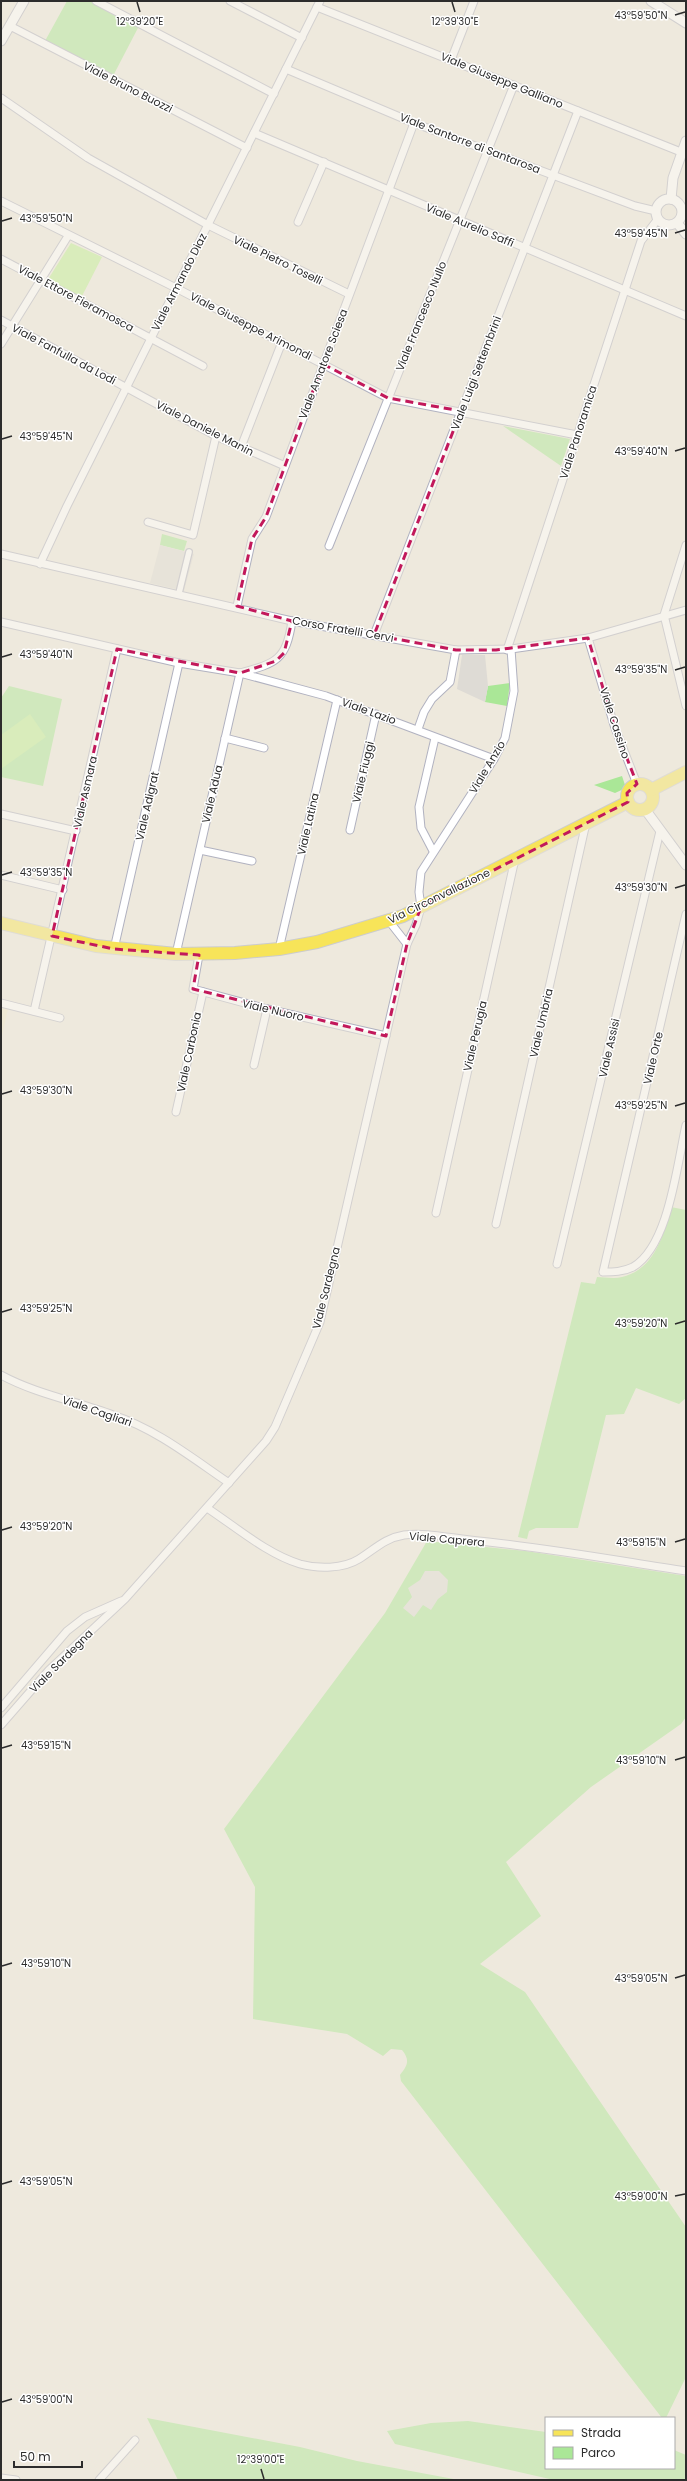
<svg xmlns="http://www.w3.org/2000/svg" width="687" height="2481" viewBox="0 0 687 2481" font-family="Poppins,sans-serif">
	<rect width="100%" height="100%" fill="#eee9dd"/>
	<path fill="#f0e8cc" d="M1,1007L8,1009L1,1040Z"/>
	<g fill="#aae797">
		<path d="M67,1H92L139,26L113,76L45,41Z"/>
		<path d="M503,426L570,439L561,466Z"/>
		<path d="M162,534L187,541L184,551L160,545Z"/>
		<path d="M510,683L507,706L485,702L488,686Z"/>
		<path d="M9,686L62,699L43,786L1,777V698Z"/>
		<path d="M622,776L626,788L615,793L594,785Z"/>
		<path d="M671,1207L686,1210V1398L679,1404L636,1388L624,1414L606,1415L578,1528H536L529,1531L527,1539L518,1537L581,1282L595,1284L597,1277C604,1277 614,1279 622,1277C655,1269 663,1236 671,1207Z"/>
		<path d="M427,1541L526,1551L686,1576V1717L681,1724L591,1787L506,1862L541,1916L480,1964L525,1992L686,2227V2377L666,2418H662L401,2081L400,2075C408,2065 410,2060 402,2050L391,2049L383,2056L347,2034L253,2019L255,1887L224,1829L385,1613Z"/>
		<path d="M147,2418L300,2447L357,2461L459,2480H178Z"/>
		<path d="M468,2421L546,2432V2468H674V2450L686,2455V2480H554L395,2444L387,2431L431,2423Z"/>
	</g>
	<g fill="#beef93">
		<path d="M71,243L102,257L81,298L47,281Z"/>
		<path d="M30,714L46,737L1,769V735Z"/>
	</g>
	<g fill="#dedbd5">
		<path d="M160,545L194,554L184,591L150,583Z"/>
		<path d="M462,655H485L488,686L485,702L457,689Z"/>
		<path d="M425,1571H439L448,1580L447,1592L438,1599L431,1610L423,1605L414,1617L403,1608L412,1597L408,1588L420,1580Z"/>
	</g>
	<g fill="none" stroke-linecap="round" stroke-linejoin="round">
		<defs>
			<path id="pedestrian" d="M179,593L189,552"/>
			<g id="minor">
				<path d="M96,1L274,94"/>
				<path d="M230,1L302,38"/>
				<path d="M317,7L686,154"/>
				<path d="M10,26L247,148"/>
				<path d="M451,60L474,1"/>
				<path d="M286,69L414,123L635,206L656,211"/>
				<path d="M1,98L88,158L208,225L349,294"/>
				<path d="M254,133L686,316"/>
				<path d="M1,201L176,288L388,398L577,435"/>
				<path d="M298,222L324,162"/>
				<path d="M1,259L203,366"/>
				<path d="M1,320L216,436L285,466"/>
				<path d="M1,344L68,236"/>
				<path d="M241,447L282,342"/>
				<path d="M148,522L193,535L216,436"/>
				<path d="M686,545L664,615L686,706"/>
				<path d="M329,546L514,85"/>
				<path d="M1,554L292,621L456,650L511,649L588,638L686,610"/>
				<path d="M40,564L67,506L320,1"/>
				<path d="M237,606L252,539L266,517L414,123"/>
				<path d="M1,622L179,663L240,673L326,696L494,759"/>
				<path d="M374,635L578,111"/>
				<path d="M588,638L614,725L637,784"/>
				<path d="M507,650L641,241L658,219"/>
				<path d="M240,673C277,663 286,660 292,621"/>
				<path d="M418,729L424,712L432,699L450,682L456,650"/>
				<path d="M225,738L264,748"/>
				<path d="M1,814L76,831"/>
				<path d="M350,830L376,714"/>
				<path d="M200,850L252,861"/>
				<path d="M433,851L421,828L419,807L435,738"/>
				<path d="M1,875L63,890"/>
				<path d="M686,914L603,1272C613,1272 623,1272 633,1267C669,1246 677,1164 686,1125"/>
				<path d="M389,921L407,944"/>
				<path d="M114,949L179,663"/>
				<path d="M279,949L337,700"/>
				<path d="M176,954L240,673"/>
				<path d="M199,955L193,989L267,1009L386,1036"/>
				<path d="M1,1003L60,1018"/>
				<path d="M34,1011L117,649"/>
				<path d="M254,1065L267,1009"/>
				<path d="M176,1112L203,992"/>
				<path d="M436,1213L515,859"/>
				<path d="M496,1224L586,823"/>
				<path d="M557,1264L660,831"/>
				<path d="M1,1375C36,1394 76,1401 113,1415C156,1429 192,1458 229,1483"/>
				<path d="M207,1508C236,1527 267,1554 300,1564C318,1569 343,1569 359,1559C375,1549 385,1538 404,1535C425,1532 449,1538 470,1540C542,1547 614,1560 686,1571"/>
				<path d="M1,1708L67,1631L85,1617L121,1601"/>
				<path d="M1,1725L49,1670L125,1599L266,1441L275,1427L320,1322L407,944L416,925L421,907L419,892L421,872L494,759L505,738L514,691L511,649"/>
				<path d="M1,2478L16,2480"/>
				<path d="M99,2480L135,2440"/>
			</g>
			<g id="tertiary">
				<path d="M651,1L686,23"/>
				<path d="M1,41L24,1"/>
				<path d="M671,199L673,178L686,141"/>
				<circle cx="669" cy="212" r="13"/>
				<path d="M677,223L686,234"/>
				<path d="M646,808L647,812L686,865"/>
			</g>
			<g id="primary">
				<circle cx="640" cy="797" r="13"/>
				<path d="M651,790L686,772"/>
				<path d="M1,923L96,946L176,954L235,953L279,949L317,942L403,916L628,802"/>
			</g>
		</defs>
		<use href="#pedestrian" stroke="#b1b2c0" stroke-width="8"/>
		<use href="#minor" stroke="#b1b2c0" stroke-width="9"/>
		<use href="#tertiary" stroke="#b1b2c0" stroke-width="11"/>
		<use href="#primary" stroke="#ccc" stroke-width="14"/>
		<use href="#pedestrian" stroke="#fff" stroke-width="5.5"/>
		<use href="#minor" stroke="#fff" stroke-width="7"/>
		<use href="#tertiary" stroke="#fff" stroke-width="9"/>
		<use href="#primary" stroke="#f7e459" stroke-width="12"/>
	</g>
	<path d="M0 0H687V2481H0ZM323,364L388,398L461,411L374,635L456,650H496L588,638L614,725L637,784L627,793L628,802L421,907L407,944L386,1036L193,989L199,955L114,949L52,936L117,649L240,673L276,661L284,653L292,621L237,606L252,539L266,517Z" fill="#eee9dd" fill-opacity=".55" fill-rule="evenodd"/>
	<path fill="none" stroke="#c2185b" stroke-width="3" stroke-dasharray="8 5" stroke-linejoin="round" d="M323,364L388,398L461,411L374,635L456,650H496L588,638L614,725L637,784L627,793L628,802L421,907L407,944L386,1036L193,989L199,955L114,949L52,936L117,649L240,673L276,661L284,653L292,621L237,606L252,539L266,517Z"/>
	<path fill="none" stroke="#2c2c2c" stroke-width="1.5" d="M137,2L140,12M452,2L455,12M675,15L685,12M2,221L12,218M675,233L685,230M2,439L12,436M675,451L685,448M2,657L12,654M675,670L685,667M2,875L12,872M675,888L685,885M2,1094L12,1091M675,1106L685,1103M2,1312L12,1309M675,1324L685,1321M2,1530L12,1527M675,1542L685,1539M2,1748L12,1745M675,1760L685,1757M2,1966L12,1963M675,1978L685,1975M2,2184L12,2181M675,2196L685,2194M2,2402L12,2399M261,2469L264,2479"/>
	<g text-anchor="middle" stroke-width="3" stroke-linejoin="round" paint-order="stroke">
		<g font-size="11" fill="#2c2c2c" stroke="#fff">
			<text transform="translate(502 80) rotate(22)" y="4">Viale Giuseppe Galliano</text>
			<text transform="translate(128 87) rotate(27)" y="4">Viale Bruno Buozzi</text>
			<text transform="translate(470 143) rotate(21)" y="4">Viale Santorre di Santarosa</text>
			<text transform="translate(470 225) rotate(23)" y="4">Viale Aurelio Saffi</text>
			<text transform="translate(278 260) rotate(26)" y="4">Viale Pietro Toselli</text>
			<text transform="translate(179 282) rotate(-63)" y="4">Viale Armando Diaz</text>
			<text transform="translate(76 298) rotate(28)" y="4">Viale Ettore Fieramosca</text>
			<text transform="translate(421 316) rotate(-68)" y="4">Viale Francesco Nullo</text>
			<text transform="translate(251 326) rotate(27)" y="4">Viale Giuseppe Arimondi</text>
			<text transform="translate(64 354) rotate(28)" y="4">Viale Fanfulla da Lodi</text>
			<text transform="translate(323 364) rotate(-69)" y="4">Viale Amatore Sciesa</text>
			<text transform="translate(476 373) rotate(-69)" y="4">Viale Luigi Settembrini</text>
			<text transform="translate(205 428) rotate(27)" y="4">Viale Daniele Manin</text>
			<text transform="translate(578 432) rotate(-72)" y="4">Viale Panoramica</text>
			<text transform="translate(343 629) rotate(10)" y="4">Corso Fratelli Cervi</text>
			<text transform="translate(369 711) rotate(20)" y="4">Viale Lazio</text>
			<text transform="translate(615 723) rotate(72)" y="4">Viale Cassino</text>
			<text transform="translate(487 767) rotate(-59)" y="4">Viale Anzio</text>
			<text transform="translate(363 772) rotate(-77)" y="4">Viale Fiuggi</text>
			<text transform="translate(85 792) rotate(-77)" y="4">Viale Asmara</text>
			<text transform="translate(212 794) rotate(-77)" y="4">Viale Adua</text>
			<text transform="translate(147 806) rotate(-77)" y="4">Viale Adigrat</text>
			<text transform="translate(308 824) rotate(-77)" y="4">Viale Latina</text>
			<text transform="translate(439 896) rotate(-26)" y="4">Via Circonvallazione</text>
			<text transform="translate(273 1010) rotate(13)" y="4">Viale Nuoro</text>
			<text transform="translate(541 1023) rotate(-77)" y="4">Viale Umbria</text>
			<text transform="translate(475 1036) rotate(-77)" y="4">Viale Perugia</text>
			<text transform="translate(609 1048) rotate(-77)" y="4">Viale Assisi</text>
			<text transform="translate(189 1052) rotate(-78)" y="4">Viale Carbonia</text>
			<text transform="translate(653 1058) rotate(-77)" y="4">Viale Orte</text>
			<text transform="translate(326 1288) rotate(-76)" y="4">Viale Sardegna</text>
			<text transform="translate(97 1411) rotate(19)" y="4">Viale Cagliari</text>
			<text transform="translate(447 1539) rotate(5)" y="4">Viale Caprera</text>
			<text transform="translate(61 1661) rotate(-45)" y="4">Viale Sardegna</text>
		</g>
	</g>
	<g font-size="10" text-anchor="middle" fill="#2c2c2c" stroke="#fff" stroke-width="3" stroke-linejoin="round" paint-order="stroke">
		<text x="641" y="19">43°59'50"N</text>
		<text x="140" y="25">12°39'20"E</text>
		<text x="455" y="25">12°39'30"E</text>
		<text x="46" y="222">43°59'50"N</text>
		<text x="641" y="237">43°59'45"N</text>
		<text x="46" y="440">43°59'45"N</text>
		<text x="641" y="455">43°59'40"N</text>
		<text x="46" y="658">43°59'40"N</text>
		<text x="641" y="673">43°59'35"N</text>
		<text x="46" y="876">43°59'35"N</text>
		<text x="641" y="891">43°59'30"N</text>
		<text x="46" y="1094">43°59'30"N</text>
		<text x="641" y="1109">43°59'25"N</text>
		<text x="46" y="1312">43°59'25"N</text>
		<text x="641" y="1327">43°59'20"N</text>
		<text x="46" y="1530">43°59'20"N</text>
		<text x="641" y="1546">43°59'15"N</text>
		<text x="46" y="1749">43°59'15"N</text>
		<text x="641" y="1764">43°59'10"N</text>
		<text x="46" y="1967">43°59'10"N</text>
		<text x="641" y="1982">43°59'05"N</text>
		<text x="46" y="2185">43°59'05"N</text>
		<text x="641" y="2200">43°59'00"N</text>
		<text x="46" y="2403">43°59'00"N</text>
		<text x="261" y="2463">12°39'00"E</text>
	</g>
	<rect width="687" height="2481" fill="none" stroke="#2c2c2c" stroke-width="4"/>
	<rect x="545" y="2417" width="130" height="52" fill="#ffffff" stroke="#ababab"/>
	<rect x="553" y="2430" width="20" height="6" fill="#f7e459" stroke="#ababab"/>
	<text x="581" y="2437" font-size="12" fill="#2c2c2c">Strada</text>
	<rect x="553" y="2447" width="20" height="12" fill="#aae797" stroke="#ababab"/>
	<text x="581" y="2457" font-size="12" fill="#2c2c2c">Parco</text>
	<path d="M14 2461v6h68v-6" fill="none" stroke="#2c2c2c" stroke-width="2"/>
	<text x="20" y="2461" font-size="12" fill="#2c2c2c" stroke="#ffffff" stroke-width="3" paint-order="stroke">50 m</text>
</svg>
